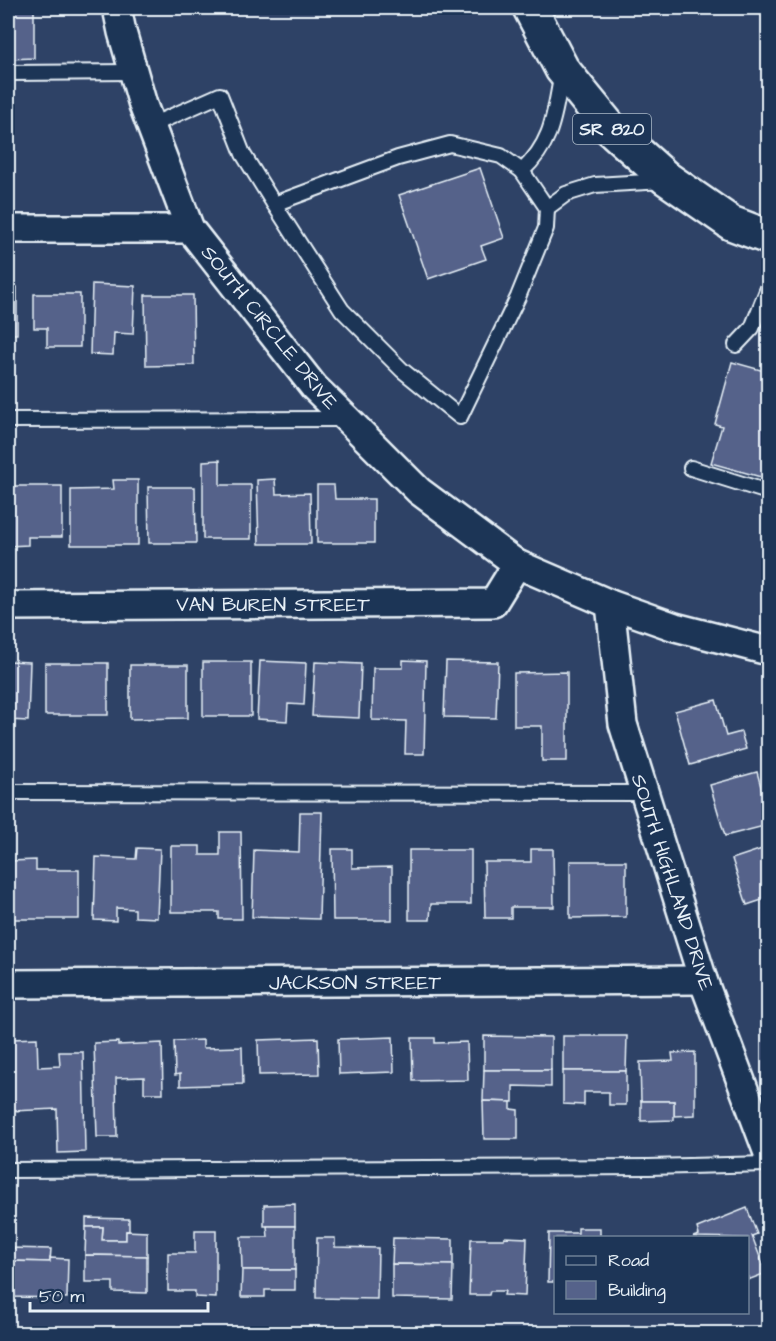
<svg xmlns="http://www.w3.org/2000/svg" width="776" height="1341" viewBox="0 0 776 1341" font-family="'Architects Daughter',sans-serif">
	<rect width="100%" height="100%" fill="#2e4266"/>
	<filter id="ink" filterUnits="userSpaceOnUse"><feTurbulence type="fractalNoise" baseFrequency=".0167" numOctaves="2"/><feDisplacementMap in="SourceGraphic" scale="12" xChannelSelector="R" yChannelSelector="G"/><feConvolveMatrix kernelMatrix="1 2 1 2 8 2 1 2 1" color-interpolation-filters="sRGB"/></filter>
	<g filter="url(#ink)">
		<g fill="#55628a" stroke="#e8f1f8" stroke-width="1.5">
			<path d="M8,8H34V58L8,59Z"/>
			<path d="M480,168L504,238L481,246L486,259L428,279L399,195Z"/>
			<path d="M92,284L135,286L133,334L114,333L113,355L90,354Z"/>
			<rect x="8" y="287" width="9" height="47"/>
			<path d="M34,294H80V347H47V328H34Z"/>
			<path d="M145,295H193L194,365L146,366Z"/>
			<path d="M732,362L768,372V479L711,463L722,426L715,424Z"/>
			<path d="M220,460V485H251V539H203V461Z"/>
			<path d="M275,479L276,494L310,493L311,544H259L257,480Z"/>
			<path d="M113,480H138V545H71V490L114,489Z"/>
			<path d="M317,485H334L335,499H374V543H317Z"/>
			<path d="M8,486H62V537H28V545L8,546Z"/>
			<path d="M148,487H195L196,543H149Z"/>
			<path d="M403,660L426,661L424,754H405L406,721L372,720L373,668H403Z"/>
			<path d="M8,661L30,662L28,721L8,720Z"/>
			<path d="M260,661L306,663L304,705L288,704L287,721L257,719Z"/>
			<path d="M446,661L498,662L496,718L444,717Z"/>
			<rect x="203" y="662" width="48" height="54"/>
			<path d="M315,662L361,664L359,718L312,716Z"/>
			<rect x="45" y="663" width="63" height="52"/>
			<path d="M130,665H188V718L130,719Z"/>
			<path d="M567,672V761H542V726H514V673Z"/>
			<path d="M716,700L726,736L741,732L746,749L690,765L675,711Z"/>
			<path d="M757,772L768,813V825L725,836L710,785Z"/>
			<path d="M300,812H322L319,919L252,917L254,850L299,852Z"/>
			<path d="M220,832H241L242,919H219V912H171V846H200V855H220Z"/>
			<path d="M768,847V898L747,905L732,859Z"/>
			<path d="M137,848L160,849L157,918L135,917V909L116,908V921L94,920L96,857L136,859Z"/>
			<path d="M332,849H352V868L392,867V920H333Z"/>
			<path d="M531,849H553L554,907H511V918H485L484,862H531Z"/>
			<path d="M409,850H471V904H431L430,920H409Z"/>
			<path d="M36,860V870H79V919H10V861Z"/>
			<path d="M570,861H626V917L570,918Z"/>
			<path d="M484,1036L551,1037V1070H484Z"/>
			<path d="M563,1036H627L626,1071H563Z"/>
			<path d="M393,1037L394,1072L339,1074L338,1039Z"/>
			<path d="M37,1038L38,1067L60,1066L59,1052H83L85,1152L58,1153L57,1109L12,1111L11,1039Z"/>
			<path d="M318,1038L319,1074L259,1075L258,1040Z"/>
			<path d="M412,1038H435V1043L467,1042L468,1080L413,1081Z"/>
			<path d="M203,1040V1048L242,1047L243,1084L180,1086V1074L175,1075L174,1041Z"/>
			<path d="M118,1042V1045L162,1043L163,1093H144V1077L116,1078L117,1137H97L94,1043Z"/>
			<path d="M695,1052V1115L674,1116V1101H641L640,1062L673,1061L672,1053Z"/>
			<path d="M484,1070H551V1087L513,1086V1102L483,1101Z"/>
			<path d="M563,1071H626V1105H609V1092H584V1105L563,1104Z"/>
			<path d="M483,1101L511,1102V1109L518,1110V1139H484Z"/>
			<path d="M641,1101H674V1120L641,1121Z"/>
			<path d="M295,1204V1226H264V1205Z"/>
			<path d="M747,1208L757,1234L752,1236L766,1273L748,1280V1238L693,1237L699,1235L697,1228Z"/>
			<path d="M86,1218L129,1219V1231H126V1240H102L103,1227H86Z"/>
			<path d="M267,1226H295V1270H242L241,1237H268Z"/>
			<path d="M86,1227H103L102,1240H126V1231L147,1232V1256L85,1255Z"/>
			<path d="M578,1228H600V1238H556V1282H548L549,1233H578Z"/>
			<path d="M195,1230H216V1298L195,1297V1291H168V1253H195Z"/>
			<path d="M504,1237L527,1238L525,1296L504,1295L505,1291H490L489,1295H469L471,1239H504Z"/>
			<path d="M317,1238H335V1247L378,1248L377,1299L316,1298Z"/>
			<path d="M393,1238L453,1239V1265L392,1264Z"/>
			<path d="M9,1248L51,1249L50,1262L9,1261Z"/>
			<path d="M85,1255L147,1256V1293L113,1292V1282H85Z"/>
			<path d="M50,1258L68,1259L67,1298L8,1297L9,1261L50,1262Z"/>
			<path d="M392,1264L453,1265L452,1299L392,1298Z"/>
			<path d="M242,1270H295V1290H265V1297H241Z"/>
		</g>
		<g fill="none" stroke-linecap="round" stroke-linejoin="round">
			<defs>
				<g id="service">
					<path d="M8,73L134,72"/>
					<path d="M152,125L220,95L243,154L274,204"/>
					<path d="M450,144L501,156L522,171L547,208L546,228L518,297L460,417L402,370L342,310L274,204L398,158Z"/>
					<path d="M522,171C554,141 554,113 562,73"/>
					<path d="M547,208L566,194L595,185L664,181"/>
					<path d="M736,345L752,328L768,288"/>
					<path d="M8,420L345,419"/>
					<path d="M691,468L768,492"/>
					<path d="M8,792L644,793"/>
					<path d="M8,1170L649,1167L768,1164"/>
				</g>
				<g id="minor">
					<path d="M117,8L122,32L143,105L190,229L314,387L347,419L419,491L517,564L610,604L675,627L768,651"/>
					<path d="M8,229H190"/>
					<path d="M610,604L623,724L703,980L768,1153"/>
					<path d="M8,606L493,603L517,564"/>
					<path d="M8,984L703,980"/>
				</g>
				<path id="trunk" d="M530,8L562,69L611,129L666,178L731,223L768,237"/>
			</defs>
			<use href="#service" stroke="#e8f1f8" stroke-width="18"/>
			<use href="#minor" stroke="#e8f1f8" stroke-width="32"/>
			<use href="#trunk" stroke="#e8f1f8" stroke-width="38"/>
			<use href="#service" stroke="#1d3557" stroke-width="14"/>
			<use href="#minor" stroke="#1d3557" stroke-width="27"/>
			<use href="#trunk" stroke="#1d3557" stroke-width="33"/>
		</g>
	</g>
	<g text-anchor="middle" stroke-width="4.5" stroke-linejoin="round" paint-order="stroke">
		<rect fill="#1d3557" stroke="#abb9c8" stroke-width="1.5" x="573" y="114" width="78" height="30" rx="4.5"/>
		<g font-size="18" font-weight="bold" fill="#e8f1f8">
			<text x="612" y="135">SR 820</text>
		</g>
		<g font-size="20" fill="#e8f1f8" stroke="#1d3557">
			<text transform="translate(270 327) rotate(51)" y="7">SOUTH CIRCLE DRIVE</text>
			<text x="273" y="611">VAN BUREN STREET</text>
			<text transform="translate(673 882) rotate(72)" y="7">SOUTH HIGHLAND DRIVE</text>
			<text x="355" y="989">JACKSON STREET</text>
		</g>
	</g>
	<rect width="776" height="1341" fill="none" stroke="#1d3557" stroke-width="30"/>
	<rect x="15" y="15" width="746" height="1311" fill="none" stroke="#e8f1f8" stroke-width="2" filter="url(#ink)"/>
	<rect x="554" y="1236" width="195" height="78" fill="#1d3557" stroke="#6e8097" stroke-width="1.5"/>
	<rect x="566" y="1256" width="30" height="9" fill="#1d3557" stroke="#6e8097" stroke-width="1.5"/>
	<text x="608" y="1266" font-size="18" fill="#e8f1f8">Road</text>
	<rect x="566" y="1281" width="30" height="18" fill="#55628a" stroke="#6e8097" stroke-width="1.5"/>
	<text x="608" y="1296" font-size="18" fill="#e8f1f8">Building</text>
	<path d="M30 1302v9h178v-9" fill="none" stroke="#e8f1f8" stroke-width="3"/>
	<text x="39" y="1302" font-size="18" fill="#e8f1f8" stroke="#1d3557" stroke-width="4.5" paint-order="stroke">50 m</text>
</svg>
